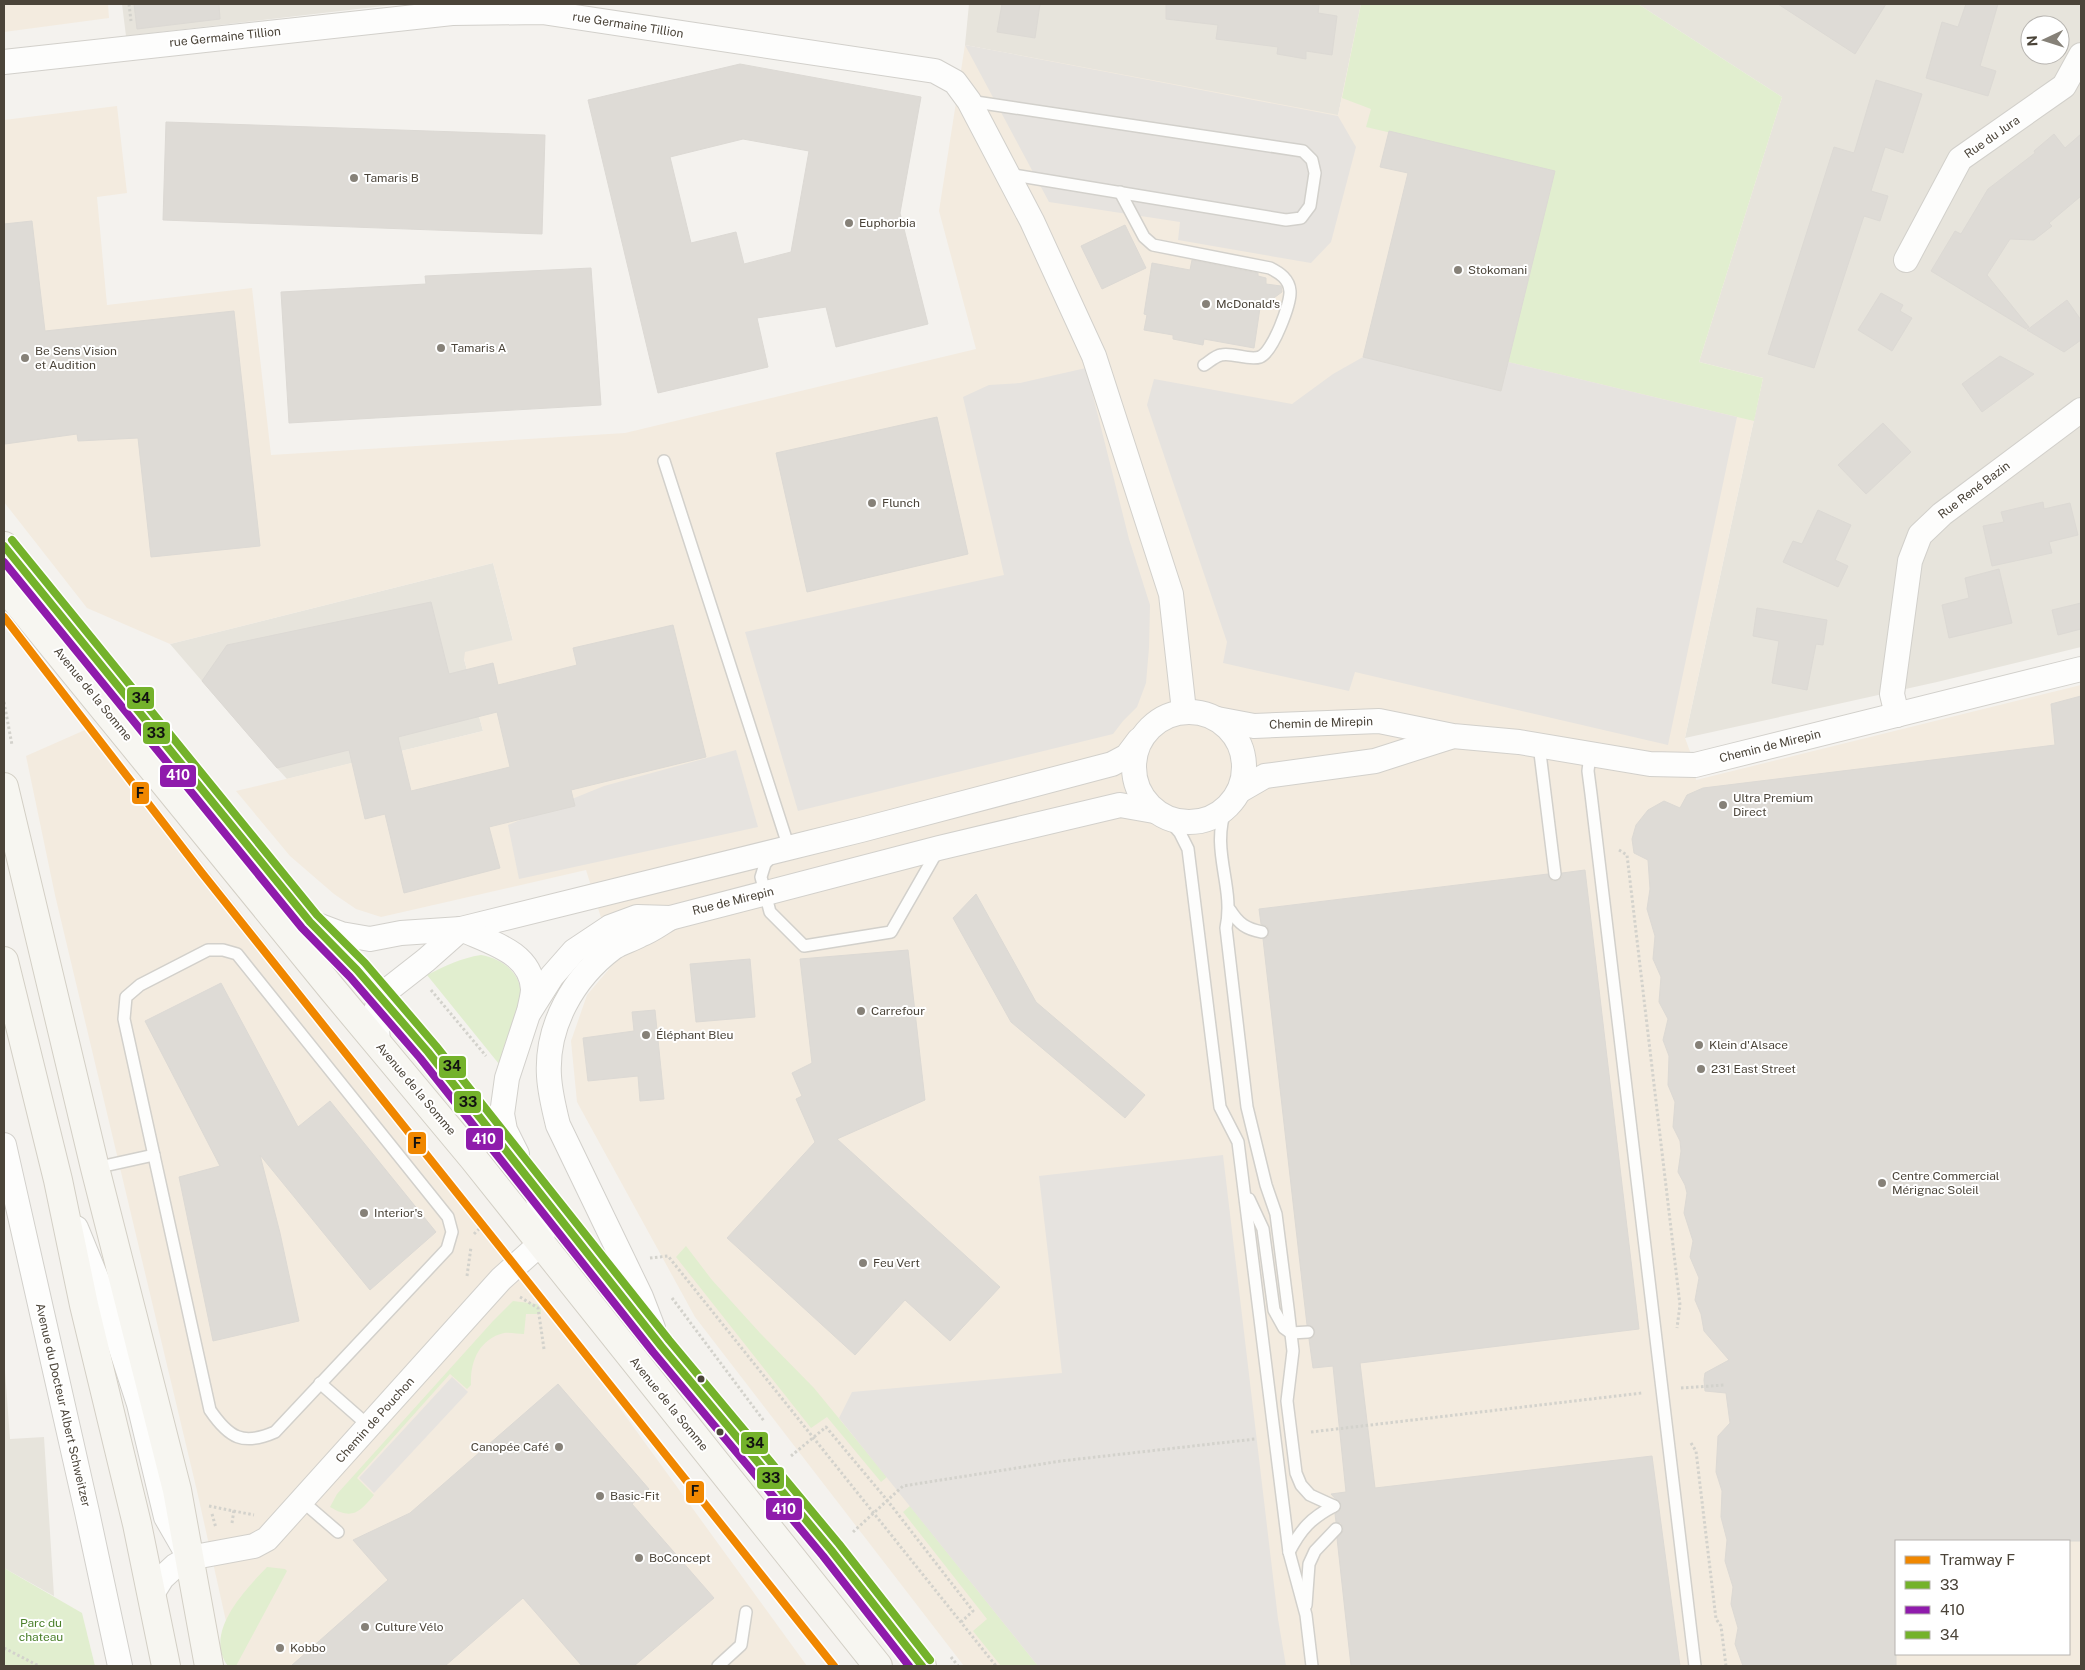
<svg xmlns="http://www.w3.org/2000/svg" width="2085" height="1670" viewBox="0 0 2085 1670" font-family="'Public Sans',sans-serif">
	<rect width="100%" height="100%" fill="#f4f2ee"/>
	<g fill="#e7e4dc" fill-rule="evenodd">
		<path d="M122,4H392V5L126,36Z"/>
		<path d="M969,4H1361L1338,116L965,45Z"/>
		<path d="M1638,4H2081V647L1937,682L1685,738L1763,378L1699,362L1782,97ZM2030,25H2060V55H2030Z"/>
		<path d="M493,563L513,641L464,659L483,731L287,779L277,768L170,644Z"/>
		<path d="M4,1358L10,1439L44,1437L54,1596L4,1568Z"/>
	</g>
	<g fill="#f3ebdf" fill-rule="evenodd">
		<path d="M4,4H108L109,18L4,32Z"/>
		<path d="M1361,4L1782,97L1699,362L1763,378L1685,738L1695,765L1696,780L2081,685V1666H964L695,1317L577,1102L571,1041L587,995L615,962L586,870L381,917L356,909L334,894L290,856L236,791L483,731L464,659L465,652L513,640L493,563L170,644L87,608L4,502V120L117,106L127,193L97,197L107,305L252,288L271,455L625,433L976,349L939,211L965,45L1338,115ZM1896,1541H2069V1654H1896Z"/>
		<path d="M94,726L468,1199L807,1666H236L197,1491L55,895L26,756Z"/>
	</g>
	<g fill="#e1eecf">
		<path d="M1361,4H1638L1782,97L1699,362L1763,378L1754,421L1508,362L1554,171L1366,127L1371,109L1342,98Z"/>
		<path d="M481,955C504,959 524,975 521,1001C519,1015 511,1028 506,1041C503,1049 501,1057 499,1064L427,975C445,966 461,958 481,955Z"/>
		<path d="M686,1246L712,1280L760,1333L814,1388L887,1477L881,1482L827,1417L811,1428L676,1257Z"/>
		<path d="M513,1301L537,1304L541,1309V1314H526L524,1334C518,1334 510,1332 504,1333C479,1339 470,1362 471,1385L467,1389L450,1374L357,1478L374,1495C359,1513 352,1520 330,1507L337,1494L493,1321Z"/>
		<path d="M910,1506L1038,1666H1001L973,1631L987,1619L903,1512Z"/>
		<path d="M267,1567L285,1569L287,1571L236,1666H228C203,1633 245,1590 267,1567Z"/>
		<path d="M4,1568L82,1613L95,1666H4Z"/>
	</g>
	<g fill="#e6e3df">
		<path d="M965,45L1338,116L1356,147L1331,242L1311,263L1178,240L1180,222L1049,202Z"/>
		<path d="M1363,357L1501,391L1508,362L1737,417L1668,745L1355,672L1349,691L1223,663L1227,642L1147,405L1154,379L1292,404L1333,374Z"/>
		<path d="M1086,368L1129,539L1150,605L1149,648L1146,683L1137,707L1123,721L1113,734L798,811L745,632L1004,575L963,397L989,385L1020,383Z"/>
		<path d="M736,750L758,827L519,879L508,825L604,786Z"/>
		<path d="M1223,1155L1278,1619L1286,1666H1038L839,1418L852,1392L1062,1373L1039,1176Z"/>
		<path d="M452,1377L468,1392L374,1493L359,1478Z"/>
	</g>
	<g fill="#dedbd6" stroke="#dcd9d4" fill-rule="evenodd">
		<path d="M134,4H219L220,19L137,29Z"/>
		<path d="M1002,4H1040L1035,38L997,32Z"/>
		<path d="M1166,4H1305L1319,5L1318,13L1337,16L1332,55L1306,51V59L1277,54L1278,47L1216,39L1218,25L1166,19Z"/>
		<path d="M1778,4H1886L1855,54Z"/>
		<path d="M1966,4H1998L1980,66L1996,71L1988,96L1926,78L1942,22L1958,27Z"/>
		<path d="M740,64L921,97L900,213L928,324L836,347L826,307L757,318L768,367L658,393L588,100ZM743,139L809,151L791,252L744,264L736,232L691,243L670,157Z"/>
		<path d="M1876,80L1922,94L1903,153L1885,147L1871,191L1888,196L1880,221L1864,216L1814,368L1768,354L1834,147L1854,153Z"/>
		<path d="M166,122L545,135L542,234L163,220Z"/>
		<path d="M1389,131L1555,171L1501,391L1363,357L1408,173L1380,167Z"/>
		<path d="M2054,134L2065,148L2081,134V196L2049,223L2052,226L2034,240L2010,239L1987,275L2029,327L2026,329L1931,271L1955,231L1961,234L1988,189L2035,153L2034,151Z"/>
		<path d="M32,221L45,331L234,311L260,546L151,557L138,438L78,441L77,434L5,444L4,224Z"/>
		<path d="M1125,225L1146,268L1102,289L1081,246Z"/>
		<path d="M1192,260L1258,273V276L1266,278V284L1281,286L1282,292L1260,308L1254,348L1204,339L1203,345L1173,339V335L1144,330L1147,315L1144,314L1152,263L1190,270Z"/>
		<path d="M591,268L601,405L289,423L281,292L426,284L425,276Z"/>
		<path d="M1881,293L1903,305L1900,311L1912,318L1892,351L1858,330Z"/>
		<path d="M2067,300L2081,320V340L2064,352L2027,330Z"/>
		<path d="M2000,356L2034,374L1982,412L1962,384Z"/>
		<path d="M937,417L968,554L807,592L776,453Z"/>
		<path d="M1883,423L1911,452L1866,494L1838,465Z"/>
		<path d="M2043,502L2044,509L2070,503L2078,535L2049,542L2052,553L1992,566L1983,526L2004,522L2001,512Z"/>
		<path d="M1818,510L1851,525L1835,560L1848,566L1838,587L1783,562L1793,541L1802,544Z"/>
		<path d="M1999,569L2012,623L1949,638L1942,605L1969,598L1965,578Z"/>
		<path d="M431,602L449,674L493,663L498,685L577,665L573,648L673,625L706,757L571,790L575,806L489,827L500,868L404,893L385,814L365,819L349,750L277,768L202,681L227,645ZM497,712L510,767L411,791L398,737Z"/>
		<path d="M2081,603V629L2058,635L2052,610Z"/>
		<path d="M1757,608L1827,620L1823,645L1816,644L1807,690L1772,683L1779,641L1753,636Z"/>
		<path d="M2081,696V1541H1896V1666H1743L1735,1644L1738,1628L1731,1604L1733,1587L1725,1561L1727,1540L1721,1517L1722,1491L1716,1472L1718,1436L1730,1423L1726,1393L1705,1391L1704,1380L1705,1373L1729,1360L1704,1331L1701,1314L1695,1300L1699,1278L1690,1257L1693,1241L1684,1213L1687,1193L1685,1185L1678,1172L1681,1151L1680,1141L1673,1127L1675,1102L1668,1085L1669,1056L1663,1040L1668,1019L1659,1002L1661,977L1653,959L1655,936L1647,909L1650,889L1648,860L1634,853L1632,839L1636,825L1648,810L1664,801L1680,808L1687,795L1703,788L2055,745L2051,704Z"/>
		<path d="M1585,870L1639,1329L1360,1363L1375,1488L1652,1456L1680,1666H1351L1337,1538L1343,1531V1527L1341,1523L1336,1522L1335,1514L1340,1510L1341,1505L1331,1494L1346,1492L1333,1366L1313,1368L1309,1339L1314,1336L1315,1331L1312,1326L1307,1325L1263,939L1268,937L1269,930L1267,926L1261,924L1259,909L1548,874L1552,881H1556L1562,877V873Z"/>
		<path d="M976,894L1036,1002L1145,1095L1125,1118L1011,1022L953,918Z"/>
		<path d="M908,950L925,1100L837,1139L1000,1287L950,1341L905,1300L855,1355L727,1238L815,1142L796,1099L802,1096L792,1073L812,1063L800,959Z"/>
		<path d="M750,959L755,1017L696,1022L690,964Z"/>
		<path d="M221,983L298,1127L330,1101L436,1232L370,1290L260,1155L280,1233L299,1321L213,1341L179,1177L220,1166L145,1021Z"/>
		<path d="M655,1010L664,1099L640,1101L638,1076L588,1081L583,1038L634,1031L632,1012Z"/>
		<path d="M558,1384L649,1489L632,1504L714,1598L634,1666H582L523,1598L445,1666H291L388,1580L353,1540L410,1513Z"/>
	</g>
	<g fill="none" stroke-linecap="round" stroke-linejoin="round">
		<defs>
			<g id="service">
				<path d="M969,101L1303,151L1312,160L1315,173L1310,206L1301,218L1286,220L1008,174"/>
				<path d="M1120,192L1144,237L1153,245L1270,268C1280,273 1289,279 1290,291C1291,303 1273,352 1260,357C1248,361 1233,352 1221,355C1215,356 1209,362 1204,365"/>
				<path d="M664,461L789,848"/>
				<path d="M1539,745L1555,874"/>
				<path d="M1590,754L1588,771L1591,794L1695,1666"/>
				<path d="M1226,808C1210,851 1235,886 1226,928L1247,1107L1266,1185L1276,1214L1288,1308L1293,1351L1287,1401L1296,1473L1301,1485L1310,1495L1334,1506"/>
				<path d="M1168,819L1180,833L1188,849L1220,1107L1238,1142L1289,1552L1306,1615L1312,1666"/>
				<path d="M772,856L765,864L761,877L770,912L804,946L891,932L938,850"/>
				<path d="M1230,910C1239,924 1246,929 1262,932"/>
				<path d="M208,950H223L237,954L448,1217L452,1232L447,1249L275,1432C243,1446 229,1438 210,1410L124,1019L126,997L140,985Z"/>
				<path d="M95,1168L154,1155"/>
				<path d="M1249,1199L1263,1229L1274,1310L1284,1328L1291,1333L1308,1332"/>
				<path d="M320,1383L370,1427"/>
				<path d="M302,1501L338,1532"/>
				<path d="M1289,1552C1301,1529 1311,1518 1334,1506"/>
				<path d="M1306,1605L1309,1564L1315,1551L1336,1529"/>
				<path d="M718,1666L741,1645L746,1612"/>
			</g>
			<g id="minor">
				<path d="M4,62L452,13L542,12L935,71L955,82L969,101L1032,221L1094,356L1171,594L1184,711"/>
				<path d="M1906,260L1960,159L2064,86L2081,55"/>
				<circle cx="1189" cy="767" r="55"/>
				<path d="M1897,715L1892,694L1910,561L1920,535L1942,514L2081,410"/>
				<path d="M1217,719L1254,726L1379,721L1453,736L1519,742L1650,764L1695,765L2081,669"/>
				<path d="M1239,791L1265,776L1375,761L1450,737"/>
				<path d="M312,923L341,934L370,939L401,933L461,929L861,830L1112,764L1127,756L1139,740"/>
				<path d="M461,929C489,942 531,952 533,989C533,996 530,1005 529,1012"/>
				<path d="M378,1043L376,1011L380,996L426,960L461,929"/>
				<path d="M4,1145L87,1512L120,1666"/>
				<path d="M517,1154L505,1130L502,1114L507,1078L528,1014L552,976L574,951L610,927L637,917L670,918L939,848L1120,805L1154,811"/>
				<path d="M76,1228L105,1299L139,1404L166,1517L185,1550"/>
				<path d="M653,1328L641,1297L558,1125C554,1109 550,1093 549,1076C546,1026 573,978 613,948C621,942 632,940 640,935C651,931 660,924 670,918"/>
				<path d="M152,1594L162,1578L175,1566L189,1558L254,1546L267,1539L501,1279L540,1244L544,1230L541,1209L535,1188"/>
			</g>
			<g id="secondary">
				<path d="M4,546L310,922L357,970L428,1052L661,1346L831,1550L922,1666"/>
				<path d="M4,586L333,990L473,1158L878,1666"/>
				<path d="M4,787L95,1168L177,1490L209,1666"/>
				<path d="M4,961L58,1180L84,1305L137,1524L166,1666"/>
			</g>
		</defs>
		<use href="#service" stroke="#d2d0cb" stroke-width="14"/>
		<use href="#minor" stroke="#d2d0cb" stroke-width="26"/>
		<use href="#secondary" stroke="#d3cfc5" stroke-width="30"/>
		<g stroke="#d3d2cc" stroke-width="3" stroke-dasharray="2.5 2.5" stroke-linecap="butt">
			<path d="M129,4L131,21"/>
			<path d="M4,702L12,745"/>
			<path d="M1619,850L1627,855L1680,1305L1677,1328"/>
			<path d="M431,990L486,1056"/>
			<path d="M474,1234L487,1221"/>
			<path d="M650,1258L668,1256L996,1666"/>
			<path d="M467,1276L471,1247"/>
			<path d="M520,1297L538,1308L544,1349"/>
			<path d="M672,1298L764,1421"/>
			<path d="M1681,1388L1725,1385"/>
			<path d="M1311,1432L1642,1393"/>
			<path d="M1691,1443L1696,1451L1716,1619L1721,1626L1726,1666"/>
			<path d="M791,1456L826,1427L887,1500L973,1611L961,1622"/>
			<path d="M209,1506L254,1515"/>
			<path d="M212,1514L216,1528"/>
			<path d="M232,1523L234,1510"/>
			<path d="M853,1532L903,1486L1061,1461L1255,1439"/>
			<path d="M4,1648L39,1666"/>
			<path d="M951,1657L958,1666"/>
		</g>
		<use href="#service" stroke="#fdfdfc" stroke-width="11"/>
		<use href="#minor" stroke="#fdfdfc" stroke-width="24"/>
		<use href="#secondary" stroke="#f7f6f1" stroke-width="28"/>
		<defs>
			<path id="bus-1" d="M4,546L310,922L357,970L428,1052L661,1346L831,1550L922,1666"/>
			<path id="bus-2" d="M4,562L302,928L350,977L420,1058L653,1352L823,1556L909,1666"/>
			<path id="bus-3" d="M12,540L317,915L365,963L436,1046L669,1340L839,1544L930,1660"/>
		</defs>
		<use href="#bus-1" stroke="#fff" stroke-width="11"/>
		<use href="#bus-2" stroke="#fff" stroke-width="11"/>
		<use href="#bus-3" stroke="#fff" stroke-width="11"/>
		<use href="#bus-1" stroke="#74b22b" stroke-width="8"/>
		<use href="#bus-2" stroke="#8f1bac" stroke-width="8"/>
		<use href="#bus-3" stroke="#74b22b" stroke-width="8"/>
		<defs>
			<path id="tram-1" d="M4,617L202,873L834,1666"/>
		</defs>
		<use href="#tram-1" stroke="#fff" stroke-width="11"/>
		<use href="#tram-1" stroke="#f08700" stroke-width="8"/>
	</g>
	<g fill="#868178" stroke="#fff" stroke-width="2">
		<circle cx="354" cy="178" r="5"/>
		<circle cx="849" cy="223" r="5"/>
		<circle cx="1458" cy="270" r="5"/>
		<circle cx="1206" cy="304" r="5"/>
		<circle cx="441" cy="348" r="5"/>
		<circle cx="25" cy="358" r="5"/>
		<circle cx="872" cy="503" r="5"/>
		<circle cx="1723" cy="805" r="5"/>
		<circle cx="861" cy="1011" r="5"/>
		<circle cx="646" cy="1035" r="5"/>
		<circle cx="1699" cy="1045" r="5"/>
		<circle cx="1701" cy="1069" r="5"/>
		<circle cx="1882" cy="1183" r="5"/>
		<circle cx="364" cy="1213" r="5"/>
		<circle cx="863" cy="1263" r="5"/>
		<circle cx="559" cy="1447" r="5"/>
		<circle cx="600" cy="1496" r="5"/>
		<circle cx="639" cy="1558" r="5"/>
		<circle cx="365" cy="1627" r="5"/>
		<circle cx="280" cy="1648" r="5"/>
	</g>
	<g fill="#4b4439" stroke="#fff" stroke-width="2">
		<circle cx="701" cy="1379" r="4.5"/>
		<circle cx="720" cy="1432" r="4.5"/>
	</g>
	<g text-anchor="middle" stroke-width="4" stroke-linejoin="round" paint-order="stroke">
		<g font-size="12" fill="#4b4439" stroke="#fff">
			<text transform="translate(628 25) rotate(9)" y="4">rue Germaine Tillion</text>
			<text transform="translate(225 37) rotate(-6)" y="4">rue Germaine Tillion</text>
			<text transform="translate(1992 137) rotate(-35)" y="4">Rue du Jura</text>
			<text transform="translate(1974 490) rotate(-37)" y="4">Rue René Bazin</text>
			<text transform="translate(93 694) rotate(51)" y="4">Avenue de la Somme</text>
			<text transform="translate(1321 723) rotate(-2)" y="4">Chemin de Mirepin</text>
			<text transform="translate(1770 746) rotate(-14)" y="4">Chemin de Mirepin</text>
			<text transform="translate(733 901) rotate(-14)" y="4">Rue de Mirepin</text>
			<text transform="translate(416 1089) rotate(50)" y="4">Avenue de la Somme</text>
			<text transform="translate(669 1404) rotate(51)" y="4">Avenue de la Somme</text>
			<text transform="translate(63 1405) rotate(77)" y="4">Avenue du Docteur Albert Schweitzer</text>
			<text transform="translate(375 1420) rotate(-48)" y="4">Chemin de Pouchon</text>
		</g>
		<g font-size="12" fill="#4b4439" stroke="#fff" text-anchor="start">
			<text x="364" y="182">Tamaris B</text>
			<text x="859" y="227">Euphorbia</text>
			<text x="1468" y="274">Stokomani</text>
			<text x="1216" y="308">McDonald's</text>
			<text x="451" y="352">Tamaris A</text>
			<text x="35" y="355">Be Sens Vision<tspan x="35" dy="14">et Audition</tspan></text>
			<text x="882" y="507">Flunch</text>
			<text x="1733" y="802">Ultra Premium<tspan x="1733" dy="14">Direct</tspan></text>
			<text x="871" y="1015">Carrefour</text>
			<text x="656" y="1039">Éléphant Bleu</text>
			<text x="1709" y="1049">Klein d'Alsace</text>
			<text x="1711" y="1073">231 East Street</text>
			<text x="1892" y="1180">Centre Commercial<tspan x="1892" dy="14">Mérignac Soleil</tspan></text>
			<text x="374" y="1217">Interior's</text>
			<text x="873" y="1267">Feu Vert</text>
			<text x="549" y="1451" text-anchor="end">Canopée Café</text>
			<text x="610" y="1500">Basic-Fit</text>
			<text x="649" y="1562">BoConcept</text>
			<text x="375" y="1631">Culture Vélo</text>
			<text x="290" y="1652">Kobbo</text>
		</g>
		<g font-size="12" fill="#4a7f2a" stroke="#fff">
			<text x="41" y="1627">Parc du<tspan x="41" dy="14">chateau</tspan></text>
		</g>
	</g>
	<g stroke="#fff" stroke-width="2">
		<rect x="126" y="686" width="29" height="24" rx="5" fill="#74b22b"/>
		<rect x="142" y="721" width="29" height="24" rx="5" fill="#74b22b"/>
		<rect x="159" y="764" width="38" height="24" rx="5" fill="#8f1bac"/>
		<rect x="131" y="781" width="19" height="24" rx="5" fill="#f08700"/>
		<rect x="438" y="1055" width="29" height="24" rx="5" fill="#74b22b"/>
		<rect x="453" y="1090" width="29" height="24" rx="5" fill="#74b22b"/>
		<rect x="465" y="1127" width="39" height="24" rx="5" fill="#8f1bac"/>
		<rect x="407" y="1131" width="20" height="24" rx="5" fill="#f08700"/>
		<rect x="740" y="1431" width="29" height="24" rx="5" fill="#74b22b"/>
		<rect x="756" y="1466" width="29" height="24" rx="5" fill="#74b22b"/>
		<rect x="685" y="1480" width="20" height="24" rx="5" fill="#f08700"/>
		<rect x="765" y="1497" width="38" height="24" rx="5" fill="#8f1bac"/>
	</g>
	<g font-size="14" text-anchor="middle" font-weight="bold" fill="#fff">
		<text x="178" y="780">410</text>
		<text x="484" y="1144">410</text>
		<text x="784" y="1514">410</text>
	</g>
	<g font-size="14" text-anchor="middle" font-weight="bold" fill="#111">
		<text x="141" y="703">34</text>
		<text x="156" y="738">33</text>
		<text x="140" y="798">F</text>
		<text x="452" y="1071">34</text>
		<text x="468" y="1107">33</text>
		<text x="417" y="1148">F</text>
		<text x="755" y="1448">34</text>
		<text x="771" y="1483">33</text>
		<text x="695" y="1496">F</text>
	</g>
	<rect width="2085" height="1670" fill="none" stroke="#4b4439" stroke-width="10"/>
	<rect x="1895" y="1540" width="175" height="115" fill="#ffffff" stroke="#b7b4b0"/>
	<rect x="1905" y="1556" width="25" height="8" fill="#f08700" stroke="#b7b4b0"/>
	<text x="1940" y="1565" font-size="15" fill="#4b4439">Tramway F</text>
	<rect x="1905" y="1581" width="25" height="8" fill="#74b22b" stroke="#b7b4b0"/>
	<text x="1940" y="1590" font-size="15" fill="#4b4439">33</text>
	<rect x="1905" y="1606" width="25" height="8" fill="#8f1bac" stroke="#b7b4b0"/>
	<text x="1940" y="1615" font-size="15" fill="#4b4439">410</text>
	<rect x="1905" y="1631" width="25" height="8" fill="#74b22b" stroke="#b7b4b0"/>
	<text x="1940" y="1640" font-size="15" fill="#4b4439">34</text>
	<g transform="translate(2045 40) rotate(266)"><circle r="24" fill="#ffffff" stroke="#b7b4b0"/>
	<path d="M0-4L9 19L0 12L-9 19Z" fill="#868178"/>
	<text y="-8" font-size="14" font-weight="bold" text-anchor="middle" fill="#4b4439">N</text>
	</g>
</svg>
